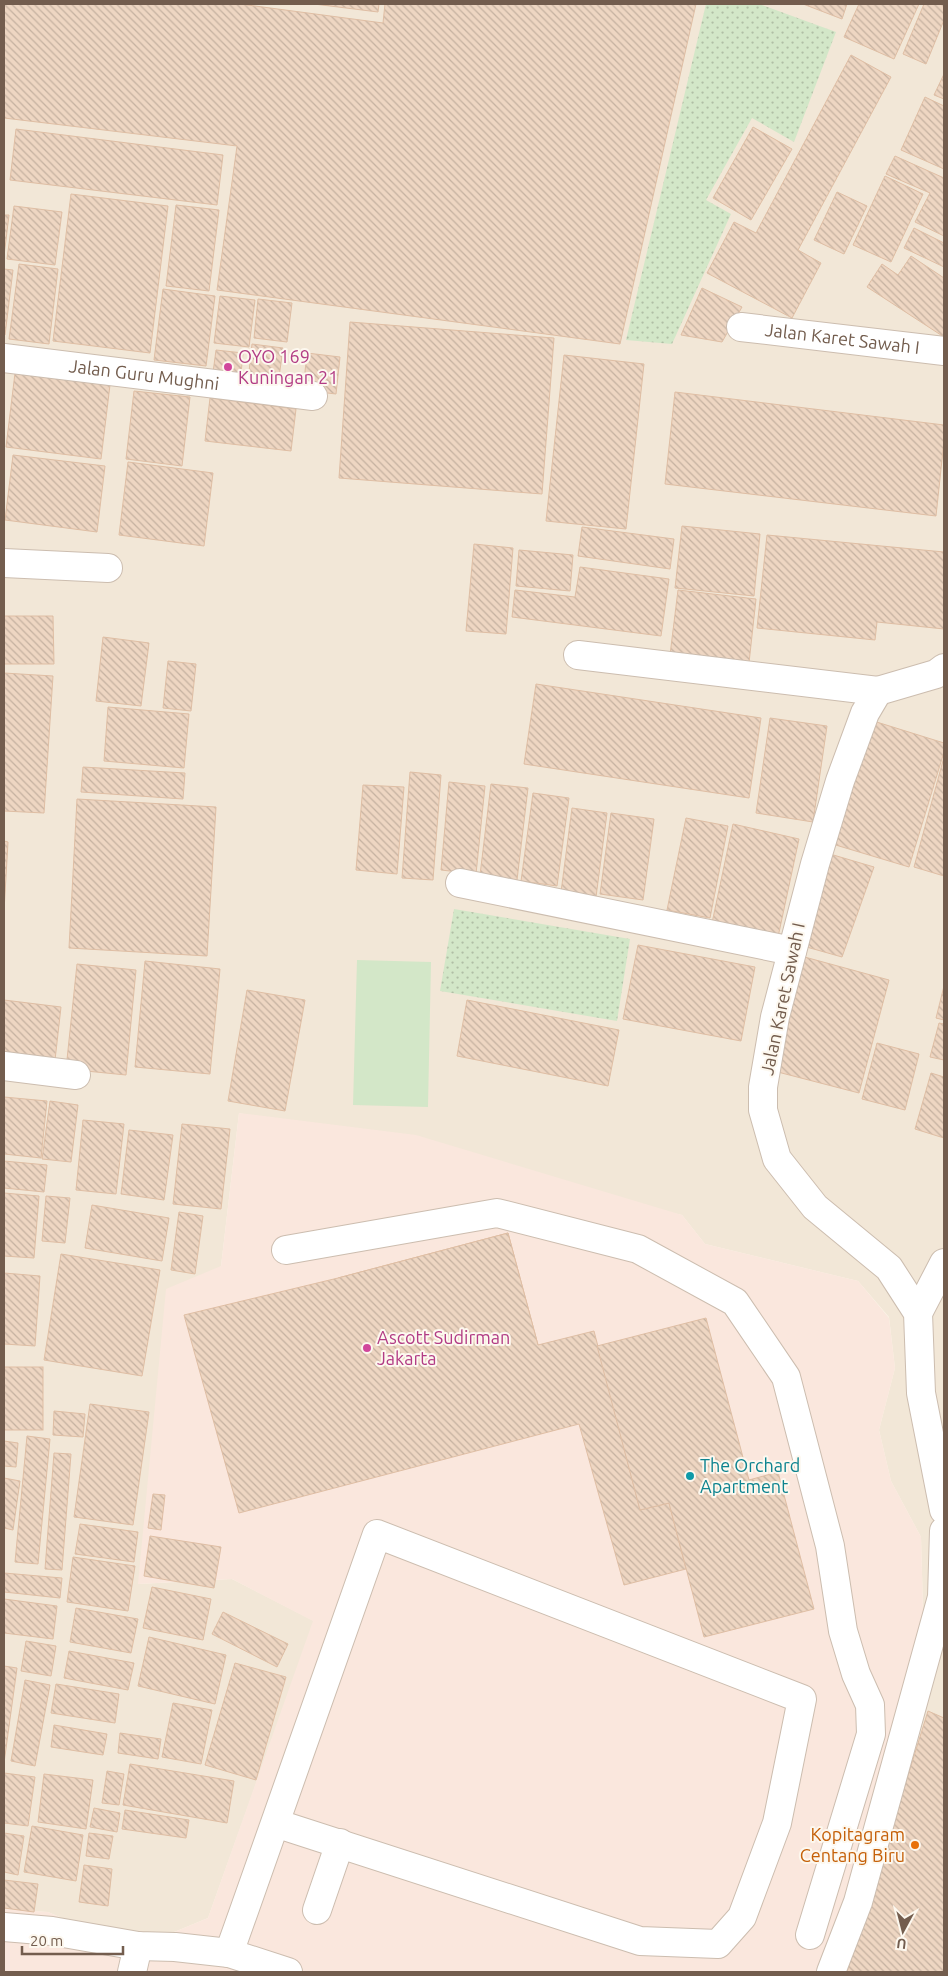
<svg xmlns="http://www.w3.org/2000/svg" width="948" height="1976" viewBox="0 0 948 1976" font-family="Ubuntu,sans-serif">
	<defs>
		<pattern id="grass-dots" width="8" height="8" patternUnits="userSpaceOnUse" patternTransform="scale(1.25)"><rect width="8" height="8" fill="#d3e7c8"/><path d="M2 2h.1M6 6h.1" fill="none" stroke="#b0bea5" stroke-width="1.8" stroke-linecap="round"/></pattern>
		<pattern id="building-back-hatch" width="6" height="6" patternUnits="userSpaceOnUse" patternTransform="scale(1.25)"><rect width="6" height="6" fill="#eed6c2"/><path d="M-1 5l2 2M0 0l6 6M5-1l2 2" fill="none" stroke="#c5b1a0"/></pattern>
	</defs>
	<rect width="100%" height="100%" fill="#fbf5e8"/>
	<path fill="#f2e7d7" d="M4,4H944V1972H853L925,1681L921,1537L891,1481L879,1430L895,1368L889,1317L858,1281L705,1244L682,1215L239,1113L221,1266L139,1584L232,1579L314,1621L208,1918L167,1935L125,1945L48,1912L4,1909Z"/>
	<path fill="#fae7dd" d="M239,1113L416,1135L682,1215L705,1244L858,1281L889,1318L895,1368L879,1430L891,1481L921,1537L925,1681L853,1972H4V1909L48,1912L125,1945L167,1935L208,1918L313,1621L232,1579L138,1584L166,1289L221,1266Z"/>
	<g fill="url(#grass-dots)">
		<path d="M706,4H759L836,32L794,142L752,118L706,200L731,214L672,344L626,340Z"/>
		<path d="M454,909L630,939L617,1021L440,991Z"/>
	</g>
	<path fill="#d3e7c8" d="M357,960L431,962L428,1107L353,1105Z"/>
	<g fill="url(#building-back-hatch)" stroke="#dfbea4">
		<path d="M4,4H240L383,23L385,4H696L620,344L217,290L237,146L4,118Z"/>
		<path d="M314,4H379L378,12Z"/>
		<path d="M803,4H847L842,19Z"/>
		<path d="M859,4H919L894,59L844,37Z"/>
		<path d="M924,4H944V20L926,64L903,54Z"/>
		<path d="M851,55L891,77L798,250L821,263L792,318L707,273L734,222L756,233Z"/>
		<path d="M944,74V99L934,95Z"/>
		<path d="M925,97L944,106V169L901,150Z"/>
		<path d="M753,127L792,149L751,220L713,198Z"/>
		<path d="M16,129L223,155L217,205L10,180Z"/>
		<path d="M895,156L944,178V236L915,222L930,193L886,174Z"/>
		<path d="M885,176L923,194L891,262L853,245Z"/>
		<path d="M837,192L867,206L844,254L814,240Z"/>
		<path d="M71,194L168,206L150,353L53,341Z"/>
		<path d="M176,205L219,210L209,291L166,286Z"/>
		<path d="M14,206L62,212L55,265L7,259Z"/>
		<path d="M4,215H9L4,256Z"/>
		<path d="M914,228L944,243V267L904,248Z"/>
		<path d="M911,256L944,278V337L867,287L882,264L898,275Z"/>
		<path d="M19,264L58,269L49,344L9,339Z"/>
		<path d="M4,269L13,270L5,335H4Z"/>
		<path d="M702,288L742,307L722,342L681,335Z"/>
		<path d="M163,289L215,296L206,366L154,360Z"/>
		<path d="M220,296L255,300L249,347L214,343Z"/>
		<path d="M258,299L292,303L287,342L254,338Z"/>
		<path d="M350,322L554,338L542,494L339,478Z"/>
		<path d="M252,344L283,348L278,385L248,381Z"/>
		<path d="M216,350L243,353L240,384L212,380Z"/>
		<path d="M307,353L340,357L336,394L303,390Z"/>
		<path d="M564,355L644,364L626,529L546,521Z"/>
		<path d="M15,373L110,385L101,459L6,447Z"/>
		<path d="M134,391L190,397L182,466L126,459Z"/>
		<path d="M675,392L944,425V441L936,516L665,484Z"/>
		<path d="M210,398L296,409L291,451L205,441Z"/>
		<path d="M13,455L105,466L97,532L5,520Z"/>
		<path d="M128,462L213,473L204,546L119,535Z"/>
		<path d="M682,526L760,534L754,596L675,588Z"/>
		<path d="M582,527L674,539L670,569L578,556Z"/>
		<path d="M767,535L944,552V629L877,622L875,640L757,628Z"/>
		<path d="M474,544L513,548L506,634L466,631Z"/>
		<path d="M519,550L573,555L570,591L516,586Z"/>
		<path d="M580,567L669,579L661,636L512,617L515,590L575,597Z"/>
		<path d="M678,590L756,599L748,672L669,663Z"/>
		<path d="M4,616H53L54,664H4Z"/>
		<path d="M103,637L149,643L141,706L96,701Z"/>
		<path d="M168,661L196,664L191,711L163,708Z"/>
		<path d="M4,673L53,676L44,813L4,811Z"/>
		<path d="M536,684L761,718L749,798L524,764Z"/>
		<path d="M108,707L189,714L184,768L104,761Z"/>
		<path d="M770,718L827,726L813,822L756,813Z"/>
		<path d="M867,719L944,743V752L909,867L829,843Z"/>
		<path d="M944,757V876L914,867Z"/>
		<path d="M83,767L185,773L183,799L81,792Z"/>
		<path d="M410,772L441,775L433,880L402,878Z"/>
		<path d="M449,782L485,786L476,874L441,870Z"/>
		<path d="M491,784L528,788L517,880L480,875Z"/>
		<path d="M363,785L404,787L397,874L356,870Z"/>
		<path d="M533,793L569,798L557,886L521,881Z"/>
		<path d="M77,799L216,807L207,956L69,948Z"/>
		<path d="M572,808L607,813L596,897L561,892Z"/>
		<path d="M611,813L654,819L643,900L600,894Z"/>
		<path d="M686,818L728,826L710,918L667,910Z"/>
		<path d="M733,824L799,839L778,937L712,923Z"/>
		<path d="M4,841L8,842L4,911Z"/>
		<path d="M830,854L874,867L842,957L803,946Z"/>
		<path d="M638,945L755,967L741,1041L623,1019Z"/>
		<path d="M801,956L889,980L859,1093L770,1070Z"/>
		<path d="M145,961L220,969L210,1074L135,1067Z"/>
		<path d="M77,964L136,970L126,1075L66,1069Z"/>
		<path d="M944,986V1020L936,1018Z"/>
		<path d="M247,990L305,1000L285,1111L228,1101Z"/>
		<path d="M4,1000L61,1007L54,1069L4,1063Z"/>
		<path d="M467,1000L619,1030L608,1086L457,1056Z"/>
		<path d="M939,1023L944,1024V1060L930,1057Z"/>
		<path d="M877,1043L919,1054L905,1110L862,1099Z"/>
		<path d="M931,1073L944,1077V1138L915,1129Z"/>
		<path d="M4,1097L47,1101L41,1158L4,1154Z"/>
		<path d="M50,1101L78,1105L71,1162L42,1159Z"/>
		<path d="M83,1120L124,1124L116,1194L76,1190Z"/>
		<path d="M182,1124L230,1129L221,1209L173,1204Z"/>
		<path d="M129,1130L173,1135L164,1200L121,1194Z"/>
		<path d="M4,1161L47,1165L44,1192L4,1188Z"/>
		<path d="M4,1193L39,1196L34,1258L4,1256Z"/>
		<path d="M46,1196L70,1198L65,1243L42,1241Z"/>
		<path d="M92,1205L169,1218L162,1261L85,1248Z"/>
		<path d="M179,1212L203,1216L195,1274L171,1270Z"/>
		<path d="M508,1233L538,1345L393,1383L403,1418L226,1465L196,1351L347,1311L338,1278Z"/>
		<path d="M508,1233L538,1345L594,1331L640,1510L669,1503L686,1569L624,1585L579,1424L239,1513L184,1315L338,1278Z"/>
		<path d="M61,1254L160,1270L142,1376L44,1360Z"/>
		<path d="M4,1273L40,1276L35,1346L4,1344Z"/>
		<path d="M706,1318L749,1480L778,1472L814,1609L704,1637L669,1503L640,1510L597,1346Z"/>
		<rect x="4" y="1367" width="39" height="63"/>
		<path d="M90,1404L149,1412L133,1525L74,1517Z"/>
		<path d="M54,1411L85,1414L83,1437L53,1435Z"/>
		<path d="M27,1436L50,1439L38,1564L15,1562Z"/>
		<path d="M4,1441L18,1443L16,1467L4,1466Z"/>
		<path d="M54,1453L71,1454L62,1570L45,1569Z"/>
		<path d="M4,1478L20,1481L13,1530L4,1528Z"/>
		<path d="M153,1494L165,1495L161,1530L148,1528Z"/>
		<path d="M80,1524L138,1532L134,1562L75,1554Z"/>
		<path d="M150,1536L221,1547L214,1588L144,1576Z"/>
		<path d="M73,1557L135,1566L128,1611L67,1602Z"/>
		<path d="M4,1573L62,1578L60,1598L4,1592Z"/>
		<path d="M152,1587L211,1599L203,1640L143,1628Z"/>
		<path d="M4,1599L57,1606L53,1639L4,1633Z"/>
		<path d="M76,1608L138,1619L131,1653L70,1642Z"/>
		<path d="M223,1612L288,1644L277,1667L212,1634Z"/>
		<path d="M149,1637L226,1655L215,1704L138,1686Z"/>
		<path d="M26,1641L56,1646L51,1676L21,1671Z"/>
		<path d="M69,1651L134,1663L128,1690L64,1678Z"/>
		<path d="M235,1663L286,1677L256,1780L205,1765Z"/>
		<path d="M4,1666L17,1668L4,1763Z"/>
		<path d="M25,1680L50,1685L35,1766L11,1761Z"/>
		<path d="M56,1684L119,1694L115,1723L51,1713Z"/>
		<path d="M173,1703L212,1710L201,1764L162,1757Z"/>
		<path d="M928,1711L944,1718V1972H847Z"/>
		<path d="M54,1725L107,1734L103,1755L51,1747Z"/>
		<path d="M120,1733L161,1739L158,1759L118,1753Z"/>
		<path d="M130,1764L234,1781L227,1823L123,1805Z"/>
		<path d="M107,1771L124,1774L119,1805L102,1803Z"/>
		<path d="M4,1773L35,1777L28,1826L4,1823Z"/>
		<path d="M44,1774L93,1780L86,1829L38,1822Z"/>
		<path d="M94,1808L120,1813L117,1832L90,1827Z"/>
		<path d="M125,1810L189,1820L186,1838L122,1829Z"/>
		<path d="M32,1826L83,1835L76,1881L24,1872Z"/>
		<path d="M4,1833L24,1836L18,1875L4,1872Z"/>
		<path d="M89,1833L113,1836L109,1859L86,1856Z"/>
		<path d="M84,1865L112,1869L108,1906L79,1902Z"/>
		<path d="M4,1880L38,1884L34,1912L4,1908Z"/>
	</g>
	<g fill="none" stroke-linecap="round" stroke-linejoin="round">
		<defs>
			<g id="minor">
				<path id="s1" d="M741,327L944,351"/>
				<path id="s2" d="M4,358L313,396"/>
				<path d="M4,563L108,568"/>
				<path d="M578,655L878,691"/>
				<path d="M944,668L936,674L878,691L865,713L840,781L815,864L775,1017L763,1087V1110L777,1159L815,1207L889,1268L918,1313L921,1393L944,1510"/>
				<path d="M460,883L792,951"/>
				<path d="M4,1066L76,1075"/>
				<path d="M286,1250L497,1213L638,1249L735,1302L786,1377L830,1546L843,1631L856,1674L870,1705L871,1734L810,1935"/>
				<path d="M918,1313L944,1263"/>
				<path d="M317,1910L340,1843"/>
				<path d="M4,1927L52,1931L138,1946L175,1947L229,1953L288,1972"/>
				<path d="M229,1953L245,1908L377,1534L802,1699L777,1823L742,1917L718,1944L640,1941L275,1823"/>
				<path d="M132,1972L138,1946"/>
				<path d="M831,1972L858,1902L942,1597L944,1531"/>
			</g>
		</defs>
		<use href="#minor" stroke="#ccbdaf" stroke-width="30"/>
		<use href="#minor" stroke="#fff" stroke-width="28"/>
	</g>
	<g fill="#d1479c" stroke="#fdf8ef" stroke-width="2">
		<circle cx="228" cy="367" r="5"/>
		<circle cx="367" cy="1348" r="5"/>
	</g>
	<circle fill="#0f9aa8" stroke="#fdf8ef" stroke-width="2" cx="690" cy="1476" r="5"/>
	<circle fill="#e8710a" stroke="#fdf8ef" stroke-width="2" cx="915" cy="1845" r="5"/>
	<g text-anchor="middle" stroke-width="4" stroke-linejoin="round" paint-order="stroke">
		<g font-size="18" fill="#735d4e" stroke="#fdf8ef">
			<text dy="6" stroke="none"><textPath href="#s1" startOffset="102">Jalan Karet Sawah I</textPath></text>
			<text dy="6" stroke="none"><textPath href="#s2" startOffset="141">Jalan Guru Mughni</textPath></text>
			<text transform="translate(783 999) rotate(-78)" y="6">Jalan Karet Sawah I</text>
		</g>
		<g font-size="18" fill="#b23c85" stroke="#fdf8ef" text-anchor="start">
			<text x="238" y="363">OYO 169<tspan x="238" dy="21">Kuningan 21</tspan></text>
			<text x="377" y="1344">Ascott Sudirman<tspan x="377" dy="21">Jakarta</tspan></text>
		</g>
		<g font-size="18" fill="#0d838f" stroke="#fdf8ef" text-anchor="start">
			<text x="700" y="1472">The Orchard<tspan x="700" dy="21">Apartment</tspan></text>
		</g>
		<g font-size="18" fill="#c56008" stroke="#fdf8ef" text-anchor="end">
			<text x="905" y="1841">Kopitagram<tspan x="905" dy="21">Centang Biru</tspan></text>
		</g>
	</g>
	<rect width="948" height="1976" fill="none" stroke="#735d4e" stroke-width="10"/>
	<g transform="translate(903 1931) rotate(187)" stroke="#fdf8ef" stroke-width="4" paint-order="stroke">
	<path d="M0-4L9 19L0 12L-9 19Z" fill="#735d4e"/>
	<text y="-8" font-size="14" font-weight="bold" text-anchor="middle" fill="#735d4e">U</text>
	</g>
	<path d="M22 1946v8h101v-8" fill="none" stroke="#735d4e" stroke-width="2.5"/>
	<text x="30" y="1946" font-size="15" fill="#735d4e" stroke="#fdf8ef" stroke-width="4" paint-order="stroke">20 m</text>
</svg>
